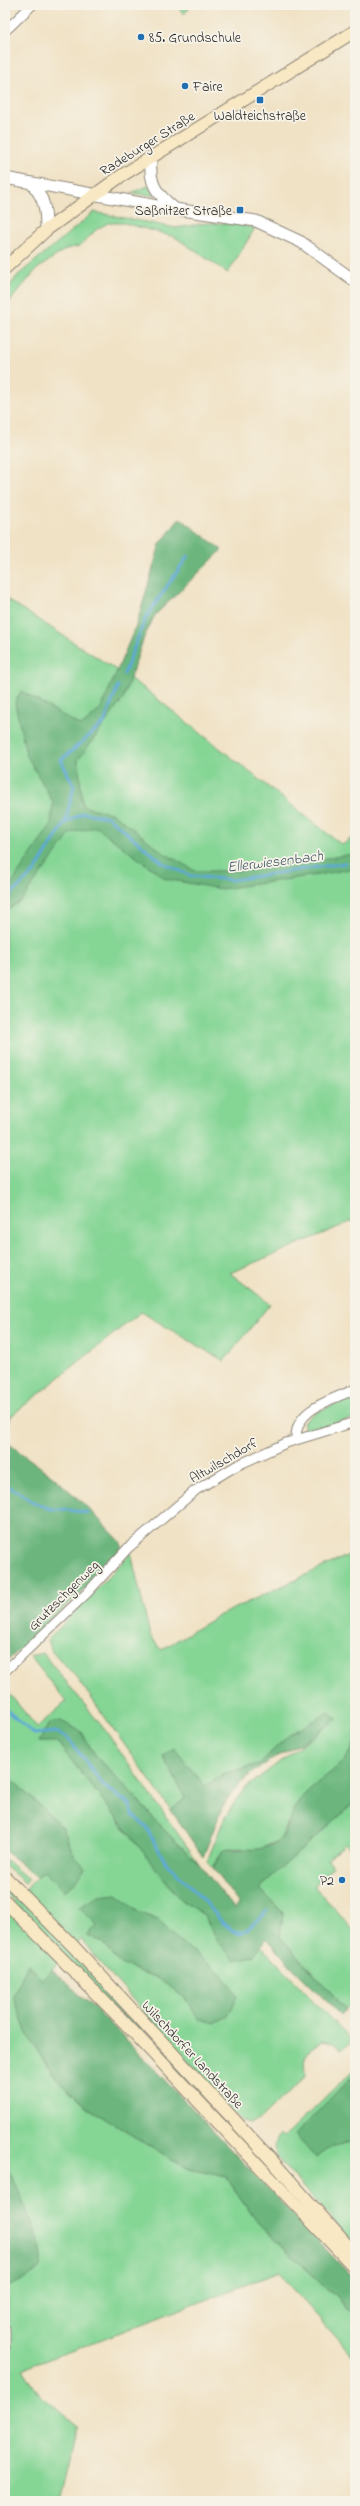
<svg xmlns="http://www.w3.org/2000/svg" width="360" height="2506" viewBox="0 0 360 2506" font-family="'Indie Flower',sans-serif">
	<rect width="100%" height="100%" fill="#f7f3e8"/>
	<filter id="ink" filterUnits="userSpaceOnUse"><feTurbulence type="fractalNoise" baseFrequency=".025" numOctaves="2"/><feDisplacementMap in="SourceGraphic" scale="8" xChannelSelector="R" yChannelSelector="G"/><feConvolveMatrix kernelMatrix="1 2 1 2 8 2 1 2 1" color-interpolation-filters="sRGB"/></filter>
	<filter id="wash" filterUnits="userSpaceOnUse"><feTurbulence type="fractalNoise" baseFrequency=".012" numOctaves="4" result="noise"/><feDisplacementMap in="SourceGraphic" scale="16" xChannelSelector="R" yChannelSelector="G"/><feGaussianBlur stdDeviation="0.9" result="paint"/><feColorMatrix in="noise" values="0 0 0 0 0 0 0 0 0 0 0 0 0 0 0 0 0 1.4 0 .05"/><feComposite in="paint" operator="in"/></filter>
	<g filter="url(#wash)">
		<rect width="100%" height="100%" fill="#f0e2c5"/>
		<g fill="#85d595" stroke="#588060" fill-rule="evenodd">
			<path d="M175,5H192L184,14Z"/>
			<path d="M148,186L155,196L131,193Z"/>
			<path d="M94,212L176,228L206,223L237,224L255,228L228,273L175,237L124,223H108L97,229L80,246L66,249L37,269L5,307V293L17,276Z"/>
			<path d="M5,598L141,686L342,845L355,836V1220L230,1273L270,1304L224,1361L141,1312L11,1416L5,1413Z"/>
			<path d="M355,1394V1418L305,1431L303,1422L313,1414Z"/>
			<path d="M355,1552V1742L350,1756L298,1803L280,1840L258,1850L238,1848L223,1850L213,1868L207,1861L225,1817L244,1789L336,1719L288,1736L259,1764L226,1773L205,1786L174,1749L163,1757L186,1798L171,1810L77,1678L52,1651L48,1640L131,1553L150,1635L161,1650L218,1616Z"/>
			<path d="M43,1653L105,1730L200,1865L162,1828L130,1791L96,1756L80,1731L57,1742L181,1900L204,1915L218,1941L254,1956L260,1945L352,2041L342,2049L333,2043L322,2041L311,2048L305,2057L306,2076L258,2121L249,2123L240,2120L94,1956L82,1939L70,1952L238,2132L62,1959L42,1979L28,1965L87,2107L168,2158L190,2169L226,2177L258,2223L355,2315V2358L300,2297L279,2272L23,2369L38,2393L77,2425L59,2501H5V2425L11,2353L5,2291L17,2281L35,2273V2230L5,2163V1909L44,1871L85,1867L74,1856L63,1828L5,1773V1689L37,1727L66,1702L30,1656ZM117,1894L138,1912L158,1920L176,1938L199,2019L184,1996L157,1978L120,1964L102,1942L87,1935L97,1925Z"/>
			<path d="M355,1802V1847L351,1850L345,1844L328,1859L333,1866L314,1886L355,1932V2000L346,2009L280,1937L283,1913L259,1888Z"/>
			<path d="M5,1860H6L29,1880L25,1883L5,1866Z"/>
			<path d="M5,1885L16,1896L12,1900L5,1893Z"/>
			<path d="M355,2068V2073L296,2135L316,2158C327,2150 341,2139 355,2142V2246L277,2158L274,2146L280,2134L284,2137Z"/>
		</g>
		<g fill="#6cb67e" stroke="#4c7054">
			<path d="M180,518L222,550L155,615L144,637L123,699L78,760L83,806L114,814L164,853L195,871H236L355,854V868L324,874L221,889L166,879L96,827L71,833L22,900L5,912V888L12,883L51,825L53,802L26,754L15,703L21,691L81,726L101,709L137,623L160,544Z"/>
			<path d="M5,1413L11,1416L6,1432L9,1444L55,1478L86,1506L120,1541L122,1547L84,1590L5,1663Z"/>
			<path d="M329,1712L337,1719L311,1738L262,1765L237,1786L222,1808L203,1857L171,1810L186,1798L163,1757L174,1748L205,1786L226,1773L259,1764L288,1736Z"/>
			<path d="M61,1721L80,1731L96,1756L130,1791L162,1828L200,1865L234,1908L239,1904L213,1868L223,1850C243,1848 262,1854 279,1840C289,1832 291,1812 298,1802C315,1779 344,1770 355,1742V1802L259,1888L283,1913L280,1937L346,2009L340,2015L290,1965L267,1938L254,1956L234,1960L218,1941L204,1915L181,1900L57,1742H39L49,1723Z"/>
			<path d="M5,1773L63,1828L74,1856L85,1867L74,1884L64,1891L44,1871L37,1877L5,1851Z"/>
			<path d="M117,1894L138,1912L158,1920L176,1938L220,1973L238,1996L228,2016L215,2023L199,2019L184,1996L157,1978L120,1964L102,1942L87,1935L97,1925L79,1907L98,1896Z"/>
			<path d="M28,1964L42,1979L52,1969L115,2028L355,2280V2315L258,2223L226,2177L190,2169L168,2158L87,2107L59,2081L42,2058L27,2034L13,1996Z"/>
			<path d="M355,2073V2142C341,2139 327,2150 316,2158L295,2135Z"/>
			<path d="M5,2163C14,2180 48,2252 40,2267C34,2278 14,2281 5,2291Z"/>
		</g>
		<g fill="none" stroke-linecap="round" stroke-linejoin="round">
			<g stroke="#5da9d6" stroke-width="3">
				<path d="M124,674L146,617L188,556"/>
				<path d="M65,823L74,786L61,760L104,723L118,686"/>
				<path d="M5,900L35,871L65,823L83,813L108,817L163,863L191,876L232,880L345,863"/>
				<path d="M5,1484L35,1503L51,1509H62L88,1513"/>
				<path d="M5,1709L34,1734L56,1732L67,1737L105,1787L130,1805L133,1815L146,1827L166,1863L202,1898L222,1922L232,1930L241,1933L249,1928L267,1911"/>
			</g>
		</g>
	</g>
	<g filter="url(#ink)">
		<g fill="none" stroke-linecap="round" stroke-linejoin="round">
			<defs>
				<g id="minor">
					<path d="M5,31L32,5"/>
					<path d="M296,1439C295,1408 331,1401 355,1389"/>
					<path d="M5,1671L87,1593L128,1548L196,1490L236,1466L286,1443L355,1422"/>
					<path d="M5,2329V2347"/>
				</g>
				<g id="tertiary">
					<path d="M151,158C149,184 155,192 175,209"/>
					<path d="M5,178L168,208L256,221L301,242L355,281"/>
					<path d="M31,183C45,198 46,210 46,230"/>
				</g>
				<g id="secondary">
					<path d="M5,268L46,230L121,176L355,31"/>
					<path d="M5,1877L74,1947L276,2165L355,2254"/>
					<path d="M5,1901L123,2021L355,2268"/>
				</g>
			</defs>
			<use href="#minor" stroke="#8e8678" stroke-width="11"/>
			<use href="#tertiary" stroke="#8e8678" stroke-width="13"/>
			<use href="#secondary" stroke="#8e8678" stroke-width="14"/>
			<use href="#minor" stroke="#fff" stroke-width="9"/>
			<use href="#tertiary" stroke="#fff" stroke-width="11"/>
			<use href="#secondary" stroke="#f8e8c3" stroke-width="12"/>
		</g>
	</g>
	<g fill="#1f6fb2" stroke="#f7f3e8" stroke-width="1.5">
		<circle cx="141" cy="37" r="4"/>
		<circle cx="185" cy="86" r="4"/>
		<rect x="256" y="96" width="8" height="8" rx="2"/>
		<rect x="236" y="206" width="8" height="8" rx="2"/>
		<circle cx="342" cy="1880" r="4"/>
	</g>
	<g text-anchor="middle" stroke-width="3.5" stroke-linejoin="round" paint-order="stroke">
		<g font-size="14" fill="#2b2b2b" stroke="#f7f3e8" text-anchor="start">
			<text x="149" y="42">85. Grundschule</text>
			<text x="193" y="91">Faire</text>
			<text x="260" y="120" text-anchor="middle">Waldteichstraße</text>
			<text x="232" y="215" text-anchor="end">Saßnitzer Straße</text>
			<text x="334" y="1885" text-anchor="end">P2</text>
		</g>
		<g font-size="14" fill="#2b2b2b" stroke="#f7f3e8">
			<text transform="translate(147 143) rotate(-32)" y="5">Radeburger Straße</text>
			<text transform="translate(223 1460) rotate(-30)" y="5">Altwilschdorf</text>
			<text transform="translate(63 1595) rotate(-45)" y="5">Grutzschgenweg</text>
			<text transform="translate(193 2054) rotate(47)" y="5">Wilschdorfer Landstraße</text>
		</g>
		<g font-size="15" font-style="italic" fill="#3c5767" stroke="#f7f3e8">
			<text transform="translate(275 861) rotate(-7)" y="5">Ellerwiesenbach</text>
		</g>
	</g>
	<rect width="360" height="2506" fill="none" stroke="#f7f3e8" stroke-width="20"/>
</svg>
